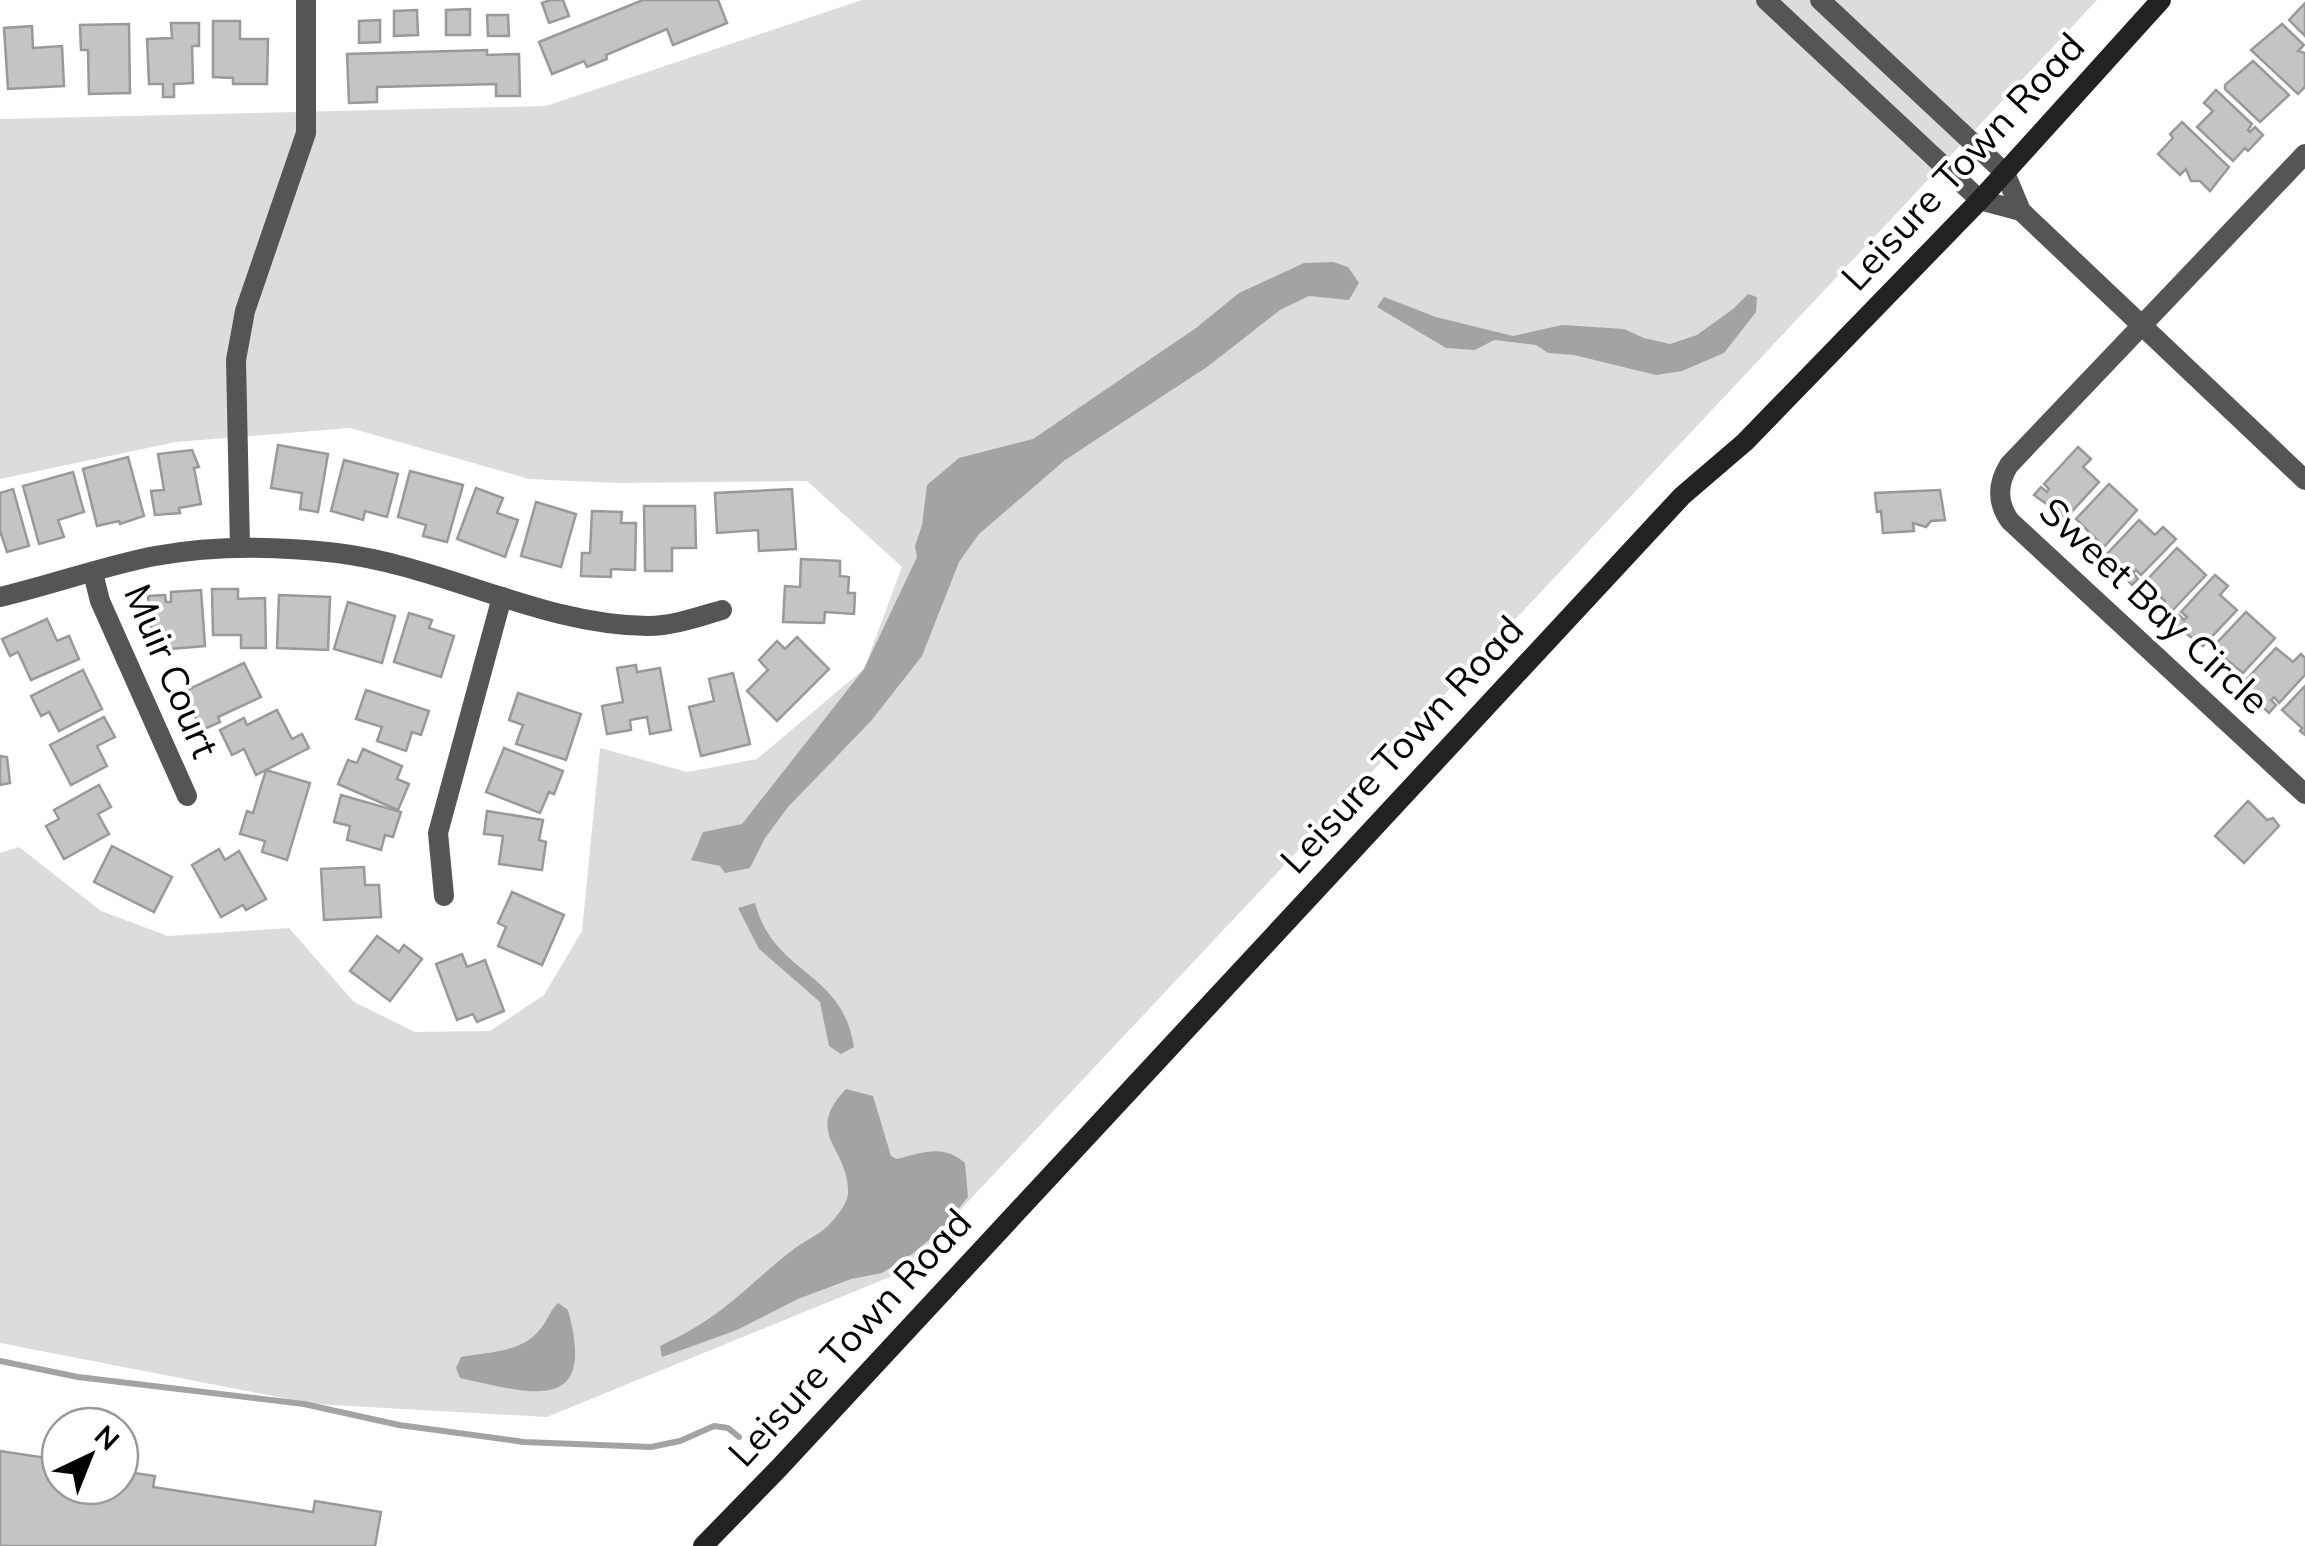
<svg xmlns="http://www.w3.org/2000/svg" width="2305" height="1546" viewBox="0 0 2305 1546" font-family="Mulish,sans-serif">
	<rect width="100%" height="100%" fill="#fff"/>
	<path fill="#dcdcdc" d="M862,0H2097L902,1272L547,1417L314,1404L0,1343V853L19,847L101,911L168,936L289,928L354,1002L415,1032L490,1031L544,995L582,931L600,748L687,772L757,759L864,669L902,567L807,481L617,483L529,479L350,428L176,442L0,479V119L546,106Z"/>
	<g fill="#a3a3a3">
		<path d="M1333,262L1348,267L1359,283L1349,300L1309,296L1280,310L1207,367L1065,460L979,534L959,562L922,656L871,721L788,807L765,838L750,868L725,873L720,866L691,860L703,832L742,824L864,669L917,557L915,546L922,525L927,485L959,458L1033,439L1196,328L1239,293L1304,263Z"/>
		<path d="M1748,294L1757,297L1756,312L1724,353L1682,371L1656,375L1574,355L1548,353L1536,345L1494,340L1475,350L1446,348L1377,307L1384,297L1436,317L1513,336L1562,325L1624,329L1644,338L1670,344L1697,335L1733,309Z"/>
		<path d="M755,903C774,976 842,969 854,1047L841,1054L829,1046L820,1002L759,949L738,908Z"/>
		<path d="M846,1089L873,1096L891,1156L897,1159C923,1152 944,1144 965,1163L968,1197L942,1229L912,1254L882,1273L851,1279L798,1299L737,1330L662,1357L660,1346C671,1340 683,1335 694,1328C729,1308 758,1277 790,1252C802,1242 817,1236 828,1226C835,1218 847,1205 848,1194C850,1147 802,1135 846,1089Z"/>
		<path d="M558,1303L568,1310C597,1415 533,1394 460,1378L456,1368L461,1357C490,1351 525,1354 544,1324C549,1316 551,1310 558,1303Z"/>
	</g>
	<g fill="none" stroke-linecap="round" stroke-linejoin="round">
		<path stroke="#a3a3a3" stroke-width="6" d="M0,1361L78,1377L304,1404L399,1425L524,1442L651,1447L680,1441L714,1426L728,1428L739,1437"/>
	</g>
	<g fill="#c4c4c4" stroke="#999" stroke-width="2.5">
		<path d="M550,0H563L569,16L549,23L542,3Z"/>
		<path d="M643,0H718L727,23L673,45L667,29L606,55L607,59L587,67L584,61L552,74L539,42Z"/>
		<path d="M2305,3V36L2289,20Z"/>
		<path d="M470,9V35H446V10Z"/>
		<path d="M417,10L418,35L394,36V11Z"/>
		<path d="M487,15H508L509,36H488Z"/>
		<path d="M380,20V42L359,43V21Z"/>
		<path d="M213,21H240V39H268L267,84H233V78L213,77Z"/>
		<path d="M171,23H199V46H192L193,83L174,84V97H163V84H149L147,39L172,38Z"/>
		<path d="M129,24L130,93L89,94L88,50H81L80,25Z"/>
		<path d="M2282,24L2304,45L2298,51L2305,53V87L2298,94L2251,50Z"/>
		<path d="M32,26L33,48L62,46L64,86L8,89L4,28Z"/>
		<path d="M487,50V55L519,54L520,96H496V84L377,87V102L349,103L347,54Z"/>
		<path d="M2253,61L2289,95L2260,122L2225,89V85Z"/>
		<path d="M2216,90L2252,124L2248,130L2250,132L2255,127L2263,135L2248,151L2245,148L2233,161L2197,127L2213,111L2204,103Z"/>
		<path d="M2182,122L2229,167L2210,191L2200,181H2191L2186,169L2180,175L2158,154L2173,138L2170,134Z"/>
		<path d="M278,445L328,454L318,512L300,509L302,493L271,488Z"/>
		<path d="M2078,447L2091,459L2083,467L2099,482L2066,518L2034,495L2041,487L2047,492L2049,489L2044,484Z"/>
		<path d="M192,450L199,467L194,468L201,504L179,508L180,513L155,515L151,491L164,490L158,454Z"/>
		<path d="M128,457L144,516L120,524L119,521L97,526L83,469Z"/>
		<path d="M344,460L398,474L387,517L365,511L363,520L331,511Z"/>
		<path d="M410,471L463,485L447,542L423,536L426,525L398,517Z"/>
		<path d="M73,472L84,512L58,520L64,537L39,544L23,486Z"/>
		<path d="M2109,484L2137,510L2104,547L2076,519Z"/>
		<path d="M476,488L503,498L497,513L518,520L505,557L457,539Z"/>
		<path d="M13,489L29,546L7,552L0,531V493Z"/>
		<path d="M792,489L796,549L759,551L758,530L717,533L715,493Z"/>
		<path d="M1940,490L1945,520L1931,521L1926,527L1913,523L1914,531L1883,533L1881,511L1877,512L1875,493Z"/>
		<path d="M536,502L576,514L561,567L521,556Z"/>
		<path d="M644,506H695L696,548H672V571H645Z"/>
		<path d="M592,511L622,512L621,523H636L635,570L611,569V577L581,576L582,553H590Z"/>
		<path d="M2139,520L2155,535L2163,527L2176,539L2141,575L2136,570L2133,573L2138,579L2132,585L2105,556Z"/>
		<path d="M2177,548L2206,575L2172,611L2164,606L2165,601L2144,583Z"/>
		<path d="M801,559L840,561V576L849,577L848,593H855L854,614L825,612L824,623L783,622L785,586L800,587Z"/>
		<path d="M2215,575L2228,586L2220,595L2237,610L2203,646L2172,623L2179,615L2184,620L2187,617L2181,612Z"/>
		<path d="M212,589H238V599L265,598L266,648H241V635H213Z"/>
		<path d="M201,590L205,646L159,650L158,633L150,626L148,596L165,595L166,602H171V592Z"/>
		<path d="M279,595L330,597L328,650L277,648Z"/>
		<path d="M348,602L395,616L382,663L334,649Z"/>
		<path d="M2246,612L2275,638L2243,673L2212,648Z"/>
		<path d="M409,613L432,620L429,628L454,636L441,677L394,662Z"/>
		<path d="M47,619L57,641L69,636L79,659L31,680L18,652L10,656L2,639Z"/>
		<path d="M797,637L829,669L777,721L747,691L768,670L759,660L777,641L785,649Z"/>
		<path d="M2276,648L2293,662L2301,654L2305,658V675L2279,703L2274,697L2271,700L2276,705L2269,713L2253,698L2256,695L2243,683Z"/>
		<path d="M244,663L261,697L218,717L220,722L202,730L183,692Z"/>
		<path d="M636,665L637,672L660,668L671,730L650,734L647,717L630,720L631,730L607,734L602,706L623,702L617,668Z"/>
		<path d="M83,670L102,709L59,731L49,712L41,716L31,696Z"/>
		<path d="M733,673L750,744L701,756L689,707L714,701L709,679Z"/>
		<path d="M2305,686V735L2300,731L2302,728L2282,710Z"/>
		<path d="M366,690L429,711L421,735L412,732L406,751L377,741L382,727L356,719Z"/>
		<path d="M518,693L581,714L566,760L516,744L523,725L509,720Z"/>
		<path d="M277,710L292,739L302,734L309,748L256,775L244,749L232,755L220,730L244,718L247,725Z"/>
		<path d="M104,717L115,737L97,746L107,766L71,785L50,745Z"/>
		<path d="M504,748L563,771L554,794L549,792L540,813L486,792Z"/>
		<path d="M363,749L402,766L397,779L409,784L398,810L338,784L348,760L357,763Z"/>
		<path d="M0,756L7,757L10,783L0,785Z"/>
		<path d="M266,770L310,783L287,860L262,852L265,841L240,834L247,811L253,813Z"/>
		<path d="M99,785L111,807L98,814L109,834L64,859L46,826L59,819L54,810Z"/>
		<path d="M341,795L401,812L393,837L385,835L381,850L347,840L350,826L334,822Z"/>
		<path d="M2248,801L2267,820L2273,818L2279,826L2244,863L2215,836Z"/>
		<path d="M487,811L543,820L539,840L546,842L542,870L499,864L503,836L484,834Z"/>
		<path d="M112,846L172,877L154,912L94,882Z"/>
		<path d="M219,849L225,860L239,851L266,899L246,910L243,905L221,917L192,865Z"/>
		<path d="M364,867L365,885H379L381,917L324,920L321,869Z"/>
		<path d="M512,892L564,915L542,965L498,946L506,927L498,923Z"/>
		<path d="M377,936L399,952L404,945L422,959L390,1001L350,971Z"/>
		<path d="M462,954L467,967L485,960L504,1011L477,1022L473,1014L457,1020L436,964Z"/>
		<path d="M0,1451L60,1460V1486H120V1471L155,1476L153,1487L313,1512L315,1501L381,1512L375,1546H0Z"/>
	</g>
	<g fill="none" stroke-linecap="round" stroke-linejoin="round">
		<g stroke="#555" stroke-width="20">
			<path d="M1766,0L1980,200L2021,211"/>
			<path d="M1820,0L2005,173L2021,211L2305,480"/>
			<path d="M2305,154L2009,465C1997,484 1997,503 2010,521L2305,794"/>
			<path d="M240,547L236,360L245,311L306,133V0"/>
			<path d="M93,573L100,601L187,796"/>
			<path d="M0,597C52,585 103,566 155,556C215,545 277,546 337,553C443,566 541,625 648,626C673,626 698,617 722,610"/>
			<path d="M444,896L438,833L502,597"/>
		</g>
		<path stroke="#222" stroke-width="20" d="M703,1546L779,1468L1682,496L1745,442L1980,200L2161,0"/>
	</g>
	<g text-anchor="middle" stroke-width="8" stroke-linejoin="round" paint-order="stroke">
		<g font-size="38" fill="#000" stroke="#fff">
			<text transform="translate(1963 162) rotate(-47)" y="13">Leisure Town Road</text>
			<text transform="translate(2154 606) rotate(43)" y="13">Sweet Bay Circle</text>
			<text transform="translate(171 671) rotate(67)" y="13">Muir Court</text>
			<text transform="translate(1402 745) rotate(-47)" y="13">Leisure Town Road</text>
			<text transform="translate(850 1338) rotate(-47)" y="13">Leisure Town Road</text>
		</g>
	</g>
	<g transform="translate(90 1456) rotate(43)"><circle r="48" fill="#ffffff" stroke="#999999" stroke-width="2.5"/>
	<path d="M0-8L18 38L0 25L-18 38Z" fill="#000000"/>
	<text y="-15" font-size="28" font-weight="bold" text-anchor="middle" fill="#000000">N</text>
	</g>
</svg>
